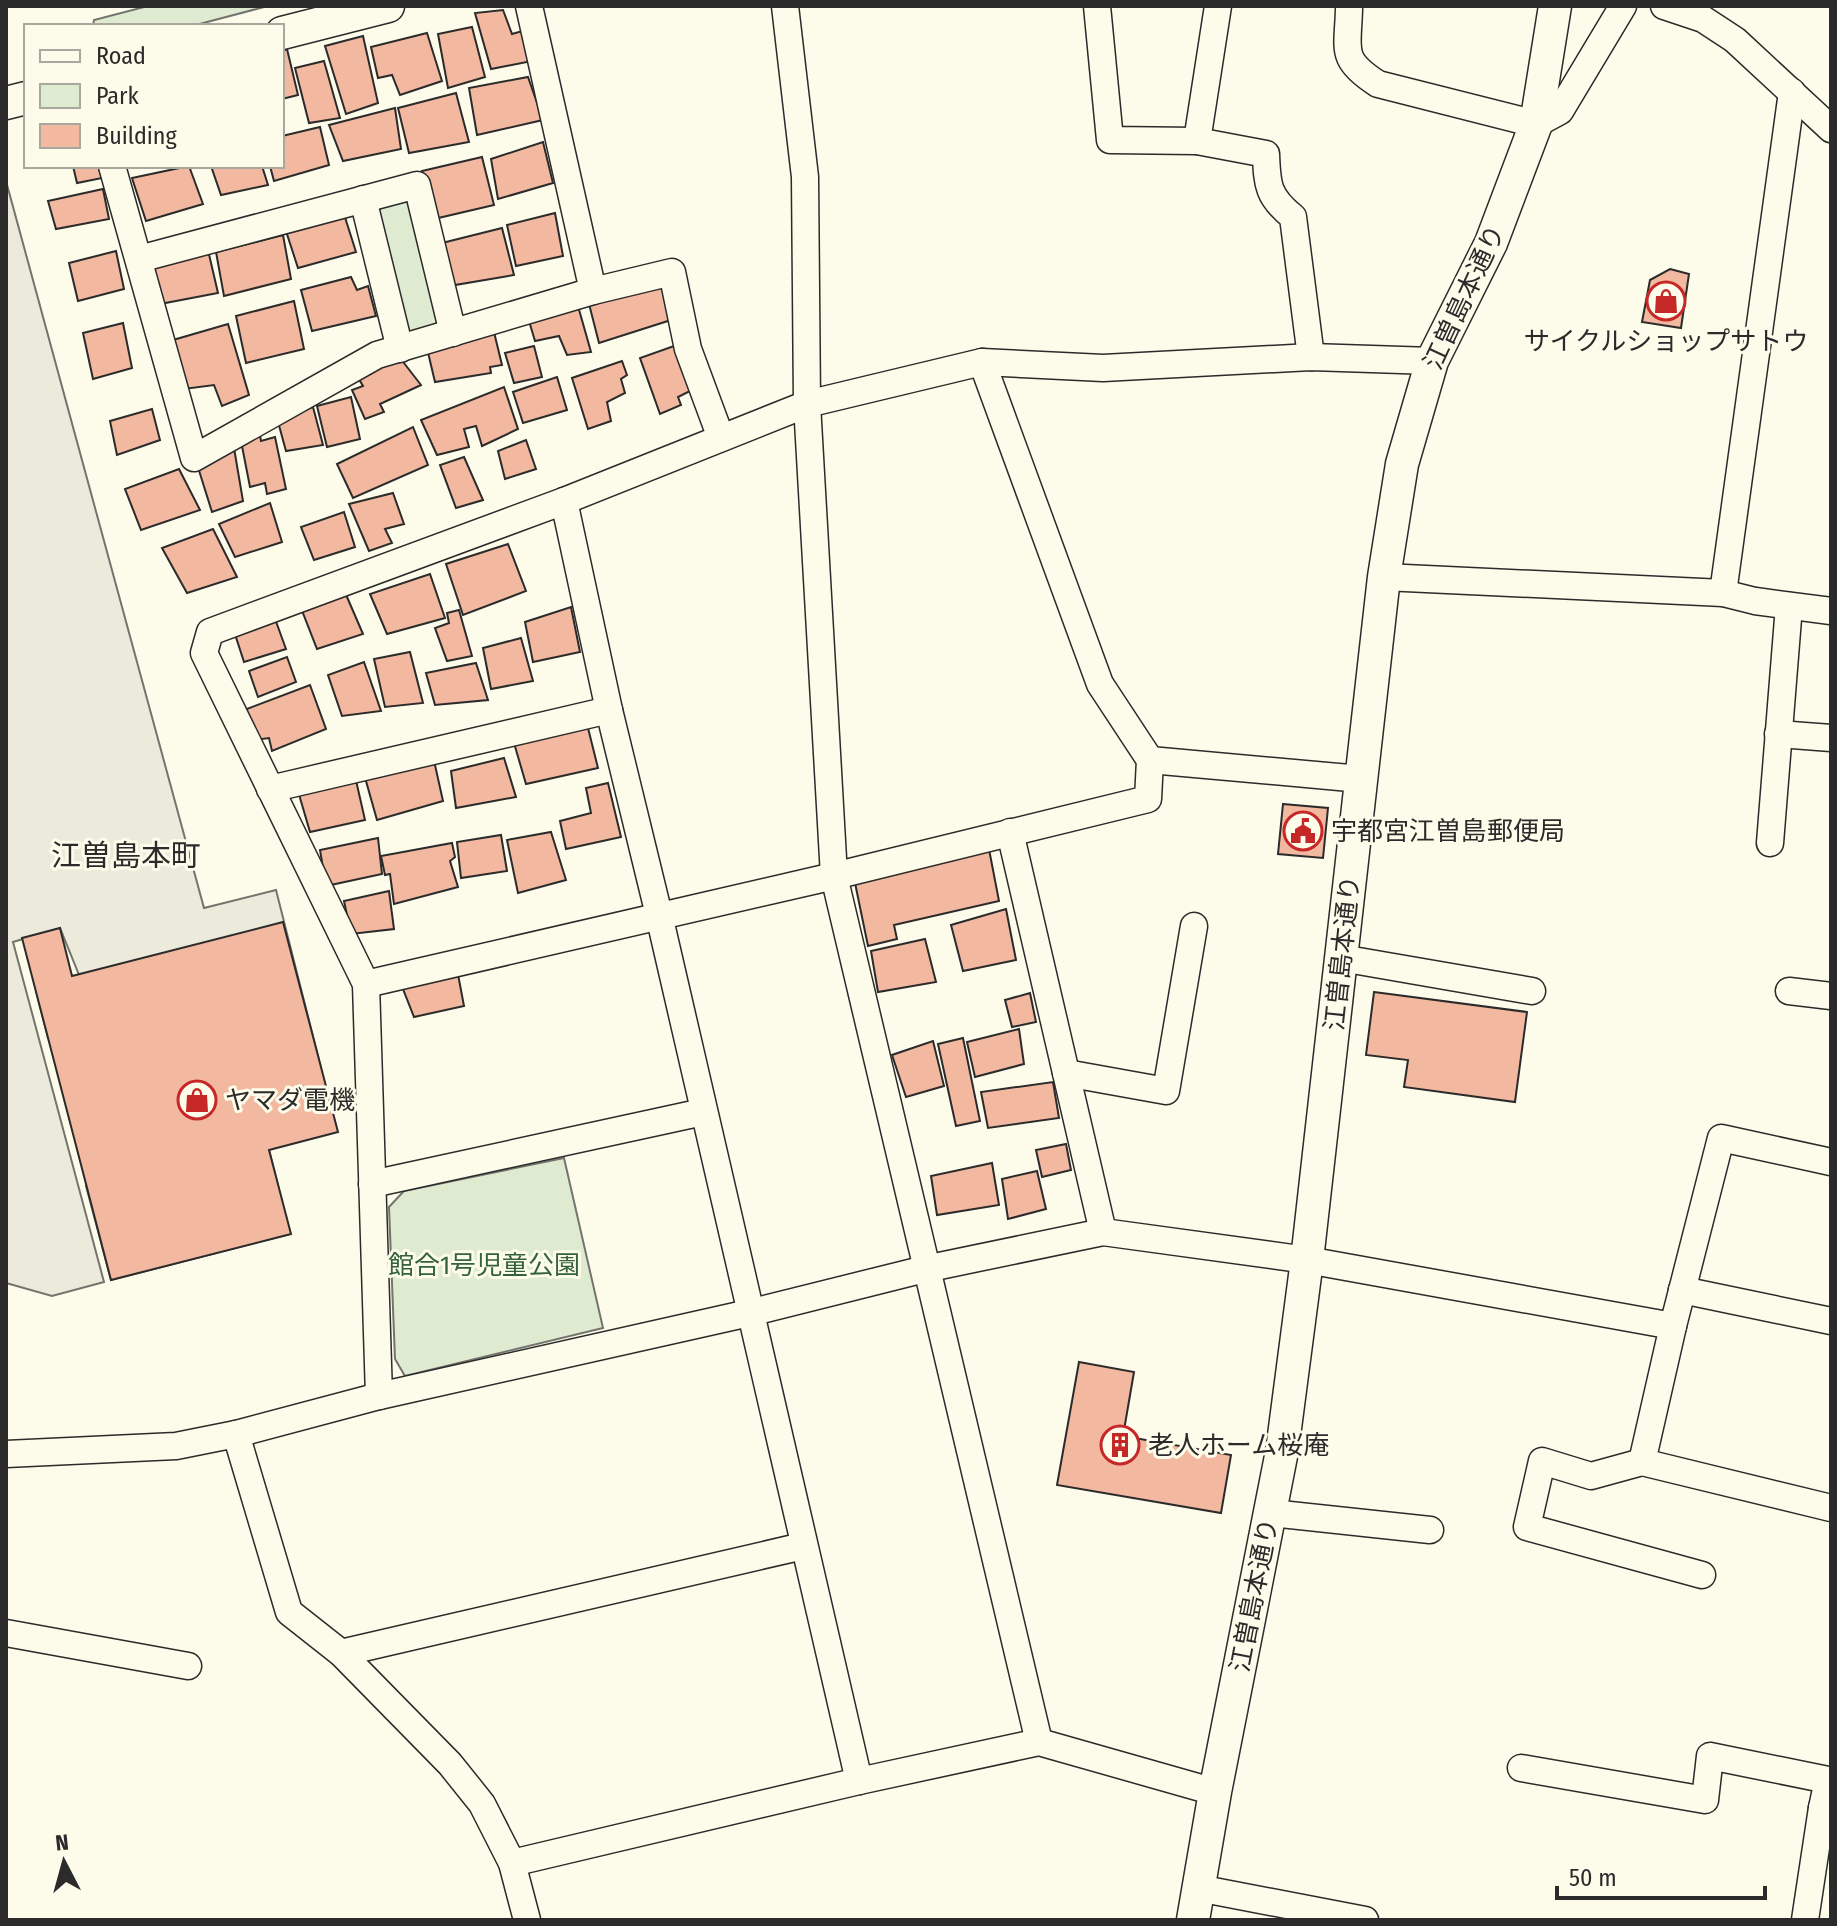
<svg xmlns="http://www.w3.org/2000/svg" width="1837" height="1926" viewBox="0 0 1837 1926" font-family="'Fira Sans Condensed','Noto Sans JP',sans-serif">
	<rect width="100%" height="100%" fill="#fdfbea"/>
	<g fill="#deebd1" stroke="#74746e" stroke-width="2">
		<path d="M148,6H268L192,26H93L94,20Z"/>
		<path d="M411,200L439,319L436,328L410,334L402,329L377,201Z"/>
		<path d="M564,1158L603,1328L405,1376L395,1359L389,1207L404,1191Z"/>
	</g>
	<path fill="#eceadb" stroke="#74746e" stroke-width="2" d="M6,181L204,908L276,890L321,1068L254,1089L290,1234L111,1280L86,1186L148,1171L82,1028L48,1038L36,991L79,975L60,928L13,942L104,1282L52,1296L6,1283Z"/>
	<g fill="#f2b8a0" stroke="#2b2b2b" stroke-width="2">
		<path d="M503,10L512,34L526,30L532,61L491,69L475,13Z"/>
		<path d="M472,27L485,77L448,88L438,34Z"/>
		<path d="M427,33L442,81L400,95L392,75L378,78L371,47Z"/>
		<path d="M363,36L378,103L346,114L325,46Z"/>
		<path d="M287,49L298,95L282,99V51Z"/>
		<path d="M324,61L340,118L309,123L295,68Z"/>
		<path d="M528,77L543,120L477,135L469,88Z"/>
		<path d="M456,93L469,142L409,153L398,108Z"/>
		<path d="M395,108L401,149L343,161L329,125Z"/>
		<path d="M320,127L329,165L274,181L270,166H282V136Z"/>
		<path d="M543,142L553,183L498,199L491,159Z"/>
		<path d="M482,157L494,205L434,219L422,171Z"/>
		<path d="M73,166H98L102,178L77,183Z"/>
		<path d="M189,166L203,204L146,221L132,178Z"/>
		<path d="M211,166H262L268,185L221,195Z"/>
		<path d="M103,189L109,219L56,229L48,201Z"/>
		<path d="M343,211L356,252L298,268L285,228Z"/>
		<path d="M555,213L563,256L516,266L507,225Z"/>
		<path d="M502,228L514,275L449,286L438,244Z"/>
		<path d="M283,235L291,279L224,296L216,252Z"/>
		<path d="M208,250L218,293L160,304L149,262Z"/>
		<path d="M116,251L124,289L78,301L69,263Z"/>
		<path d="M1670,269L1689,274L1681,328L1642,322L1650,280Z"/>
		<path d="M351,277L357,290L368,286L376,316L312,331L301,290Z"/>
		<path d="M661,281L671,320L599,343L589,304Z"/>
		<path d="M294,301L304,349L246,363L236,316Z"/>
		<path d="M578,306L591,352L567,355L559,336L535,341L529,321Z"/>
		<path d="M123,323L132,368L93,379L83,333Z"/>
		<path d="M228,324L249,395L222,406L214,385L184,389L173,340Z"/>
		<path d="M493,328L502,365L490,367L491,373L435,382L426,344Z"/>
		<path d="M534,346L542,377L514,383L505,353Z"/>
		<path d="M674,346L692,390L678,397L681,405L660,414L640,358Z"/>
		<path d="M397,354L421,385L380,404L384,412L365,419L352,390L363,386L354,371Z"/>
		<path d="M622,361L627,375L621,379L625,393L607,402L611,421L588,429L572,378Z"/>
		<path d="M557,377L567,410L523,423L513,392Z"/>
		<path d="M504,387L518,429L482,446L476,426L464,429L469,447L437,455L421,420Z"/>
		<path d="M351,397L360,439L327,447L317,406Z"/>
		<path d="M313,407L323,445L286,451L277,418Z"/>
		<path d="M152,409L160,440L117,455L110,421Z"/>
		<path d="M413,427L428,465L353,498L337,464Z"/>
		<path d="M259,430L261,441L275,437L286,489L267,494L265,483L250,487L240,436Z"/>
		<path d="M526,440L536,469L505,479L498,451Z"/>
		<path d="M234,448L243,501L212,512L196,461Z"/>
		<path d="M464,457L483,500L456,508L440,465Z"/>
		<path d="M179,469L200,510L141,530L125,489Z"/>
		<path d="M393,493L404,524L385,529L392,543L369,551L349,504Z"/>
		<path d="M270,503L282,542L235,557L219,524Z"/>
		<path d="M344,512L355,547L314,560L301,527Z"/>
		<path d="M213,529L237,577L187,593L162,548Z"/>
		<path d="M508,544L526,591L463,615L446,564Z"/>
		<path d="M430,574L445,618L387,634L370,594Z"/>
		<path d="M344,590L363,634L317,649L301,608Z"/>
		<path d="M571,607L580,652L533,662L525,622Z"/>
		<path d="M459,610L472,656L447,661L435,628L449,623L447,613Z"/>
		<path d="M274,616L286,649L244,662L234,631Z"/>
		<path d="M521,638L533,681L491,689L483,648Z"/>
		<path d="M410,652L423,703L385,707L374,659Z"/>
		<path d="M287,657L296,682L258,697L249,671Z"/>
		<path d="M364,662L381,711L342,716L328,675Z"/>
		<path d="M476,663L488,700L435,705L426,673Z"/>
		<path d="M310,685L326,729L272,751L269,738L254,740L244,710Z"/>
		<path d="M587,724L598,768L526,784L514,743Z"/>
		<path d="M433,756L443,801L377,820L364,774Z"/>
		<path d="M504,758L516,797L456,808L451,771Z"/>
		<path d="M355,776L365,820L310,832L298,791Z"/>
		<path d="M608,783L621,837L566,849L560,821L591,813L586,788Z"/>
		<path d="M1283,804L1328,808L1323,858L1278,854Z"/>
		<path d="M551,832L566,880L518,893L507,840Z"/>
		<path d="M501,835L507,871L461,878L457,842Z"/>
		<path d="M378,838L382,874L326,886L320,850Z"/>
		<path d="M452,843L455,857L450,861L458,887L394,904L390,874L385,875L381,856Z"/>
		<path d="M988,844L999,901L894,925L897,939L868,946L855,883Z"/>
		<path d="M389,891L394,929L351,934L344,901Z"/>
		<path d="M1006,909L1016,960L963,971L951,925Z"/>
		<path d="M283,922L338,1132L269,1150L291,1234L111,1280L22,938L60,928L72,976Z"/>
		<path d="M925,939L936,982L878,992L871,951Z"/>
		<path d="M457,969L464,1006L414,1017L403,989Z"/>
		<path d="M1374,992L1527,1012L1515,1102L1404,1087L1408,1060L1366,1055Z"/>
		<path d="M1030,993L1036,1022L1012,1027L1005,1000Z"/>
		<path d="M1019,1029L1024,1064L975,1077L967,1042Z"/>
		<path d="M963,1038L980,1121L956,1126L938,1044Z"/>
		<path d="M933,1041L944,1086L906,1097L892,1055Z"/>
		<path d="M1053,1082L1059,1118L988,1128L981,1092Z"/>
		<path d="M1066,1144L1071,1170L1042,1177L1036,1150Z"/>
		<path d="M992,1163L999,1205L937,1215L931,1176Z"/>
		<path d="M1037,1171L1046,1209L1008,1219L1002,1179Z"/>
		<path d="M1079,1362L1134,1372L1123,1436L1231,1455L1221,1513L1057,1485Z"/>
	</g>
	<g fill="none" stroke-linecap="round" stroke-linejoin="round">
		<defs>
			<g id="minor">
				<path d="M785,6L805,177L807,404L834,876L1039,1742"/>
				<path d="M1097,6L1110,140L1197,141L1266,154C1267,185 1268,197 1293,217L1311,357"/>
				<path d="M1664,6L1703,19L1735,40L1831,129"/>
				<path d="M1349,9C1348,50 1339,59 1378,84L1536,124L1560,111L1623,6"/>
				<path d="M1197,141L1218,6"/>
				<path d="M112,166L194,458L377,355L593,291L529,6"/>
				<path d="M363,199L400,349"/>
				<path d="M139,259L417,185L453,333"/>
				<path d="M593,291L672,272L688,349L721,438"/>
				<path d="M564,501L609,710L659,915L859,1781"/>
				<path d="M1384,577L1723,593L1755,601L1831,611"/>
				<path d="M1723,593L1792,92"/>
				<path d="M1778,734L1831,738"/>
				<path d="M1150,760L1361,779"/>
				<path d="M270,789L609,710"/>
				<path d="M1010,832L1103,1232"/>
				<path d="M1770,843L1789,606"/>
				<path d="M1341,958L1532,991"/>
				<path d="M366,984L834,876L1148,799L1150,760L1100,684L982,362"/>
				<path d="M1789,991L1831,996"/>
				<path d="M1066,1073L1166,1091L1194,926"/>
				<path d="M372,1184L703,1112"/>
				<path d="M1682,1290L1831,1321"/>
				<path d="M1673,1326L1721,1138L1831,1162"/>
				<path d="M379,1396L366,984L204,653L210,632L564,501L807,404L982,362L1103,368L1311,357L1432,361"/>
				<path d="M236,1434L289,1612L341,1653L450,1764L482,1804L512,1863L527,1920"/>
				<path d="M6,1454L176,1446L236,1434L379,1396L749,1313L925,1269L1103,1232L1307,1260L1673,1326L1642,1462L1831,1508"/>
				<path d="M1642,1462L1591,1476L1542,1461L1527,1527L1702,1575"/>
				<path d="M1271,1513L1430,1530"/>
				<path d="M6,1633L188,1666"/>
				<path d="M341,1653L803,1546"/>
				<path d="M1521,1768L1705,1800L1710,1756L1828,1780L1822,1808"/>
				<path d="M512,1863L859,1781L1039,1742L1215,1792"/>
				<path d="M1198,1888L1365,1920"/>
				<path d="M1805,1920L1822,1808L1831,1809"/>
			</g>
			<g id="tertiary">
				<path d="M282,33L388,6"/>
				<path d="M6,103L26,98"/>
				<path d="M1193,1920L1215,1792L1282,1451L1307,1260L1384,577L1402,464L1432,361L1491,243L1536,124L1555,6"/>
			</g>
		</defs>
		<use href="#minor" stroke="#2b2b2b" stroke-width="29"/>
		<use href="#tertiary" stroke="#2b2b2b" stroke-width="35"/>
		<use href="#minor" stroke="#fdfbea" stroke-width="26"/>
		<use href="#tertiary" stroke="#fdfbea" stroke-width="32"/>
	</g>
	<defs>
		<symbol id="shop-ring" viewBox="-11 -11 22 22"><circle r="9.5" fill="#fdfbea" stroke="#c62828" stroke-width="1.5"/><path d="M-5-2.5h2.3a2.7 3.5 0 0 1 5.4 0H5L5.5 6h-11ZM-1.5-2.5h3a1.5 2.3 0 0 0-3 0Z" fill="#c62828"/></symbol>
		<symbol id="civic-ring" viewBox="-11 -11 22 22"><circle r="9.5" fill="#fdfbea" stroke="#c62828" stroke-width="1.5"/><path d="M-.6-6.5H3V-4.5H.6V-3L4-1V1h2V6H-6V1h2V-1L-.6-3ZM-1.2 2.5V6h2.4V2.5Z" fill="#c62828"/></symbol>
		<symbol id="building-ring" viewBox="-11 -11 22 22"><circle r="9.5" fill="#fdfbea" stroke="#c62828" stroke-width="1.5"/><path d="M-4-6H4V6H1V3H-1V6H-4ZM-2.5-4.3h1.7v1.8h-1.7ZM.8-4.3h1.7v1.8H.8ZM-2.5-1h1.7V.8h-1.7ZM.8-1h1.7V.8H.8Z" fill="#c62828"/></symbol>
	</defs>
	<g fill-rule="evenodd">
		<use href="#shop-ring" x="1644" y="279" width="44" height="44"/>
		<use href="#civic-ring" x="1281" y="809" width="44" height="44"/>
		<use href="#shop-ring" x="175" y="1078" width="44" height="44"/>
		<use href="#building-ring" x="1098" y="1423" width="44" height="44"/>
	</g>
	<g text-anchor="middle" stroke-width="6" stroke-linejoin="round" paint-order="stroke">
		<g font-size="26" fill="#2b2b2b" stroke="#fdfbea">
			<text transform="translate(1464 297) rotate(-65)" y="9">江曽島本通り</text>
			<text transform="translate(1342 953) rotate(-84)" y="9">江曽島本通り</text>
			<text transform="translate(1254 1595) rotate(-79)" y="9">江曽島本通り</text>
		</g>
		<g font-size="26" fill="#2b2b2b" stroke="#fdfbea" text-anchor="start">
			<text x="1666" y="350" text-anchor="middle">サイクルショップサトウ</text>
			<text x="1331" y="840">宇都宮江曽島郵便局</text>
			<text x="225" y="1109">ヤマダ電機</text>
			<text x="1148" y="1454">老人ホーム桜庵</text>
		</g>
		<g font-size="26" fill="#34623c" stroke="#fdfbea">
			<text x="484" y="1274">館合1号児童公園</text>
		</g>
		<g font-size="30" fill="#2b2b2b" stroke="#fdfbea">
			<text x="126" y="866">江曽島本町</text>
		</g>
	</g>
	<rect width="1837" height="1926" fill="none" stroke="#2b2b2b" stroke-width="16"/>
	<rect x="24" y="24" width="260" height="144" fill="#fdfbea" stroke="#a9a89e" stroke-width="2"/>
	<rect x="40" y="50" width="40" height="12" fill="#fdfbea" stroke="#a9a89e" stroke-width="2"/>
	<text x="96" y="64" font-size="24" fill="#2b2b2b">Road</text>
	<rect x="40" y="84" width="40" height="24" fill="#deebd1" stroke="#a9a89e" stroke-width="2"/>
	<text x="96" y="104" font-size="24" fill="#2b2b2b">Park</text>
	<rect x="40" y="124" width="40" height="24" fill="#f2b8a0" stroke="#a9a89e" stroke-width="2"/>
	<text x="96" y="144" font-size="24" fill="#2b2b2b">Building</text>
	<g transform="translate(64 1862) rotate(354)" stroke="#fdfbea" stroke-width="6" paint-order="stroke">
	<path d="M0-6L14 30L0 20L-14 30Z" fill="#2b2b2b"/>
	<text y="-12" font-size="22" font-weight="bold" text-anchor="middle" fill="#2b2b2b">N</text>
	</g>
	<path d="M1557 1886v12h208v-12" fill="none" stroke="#2b2b2b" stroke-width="4"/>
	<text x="1569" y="1886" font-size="24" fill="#2b2b2b" stroke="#fdfbea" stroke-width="6" paint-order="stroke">50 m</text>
</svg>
